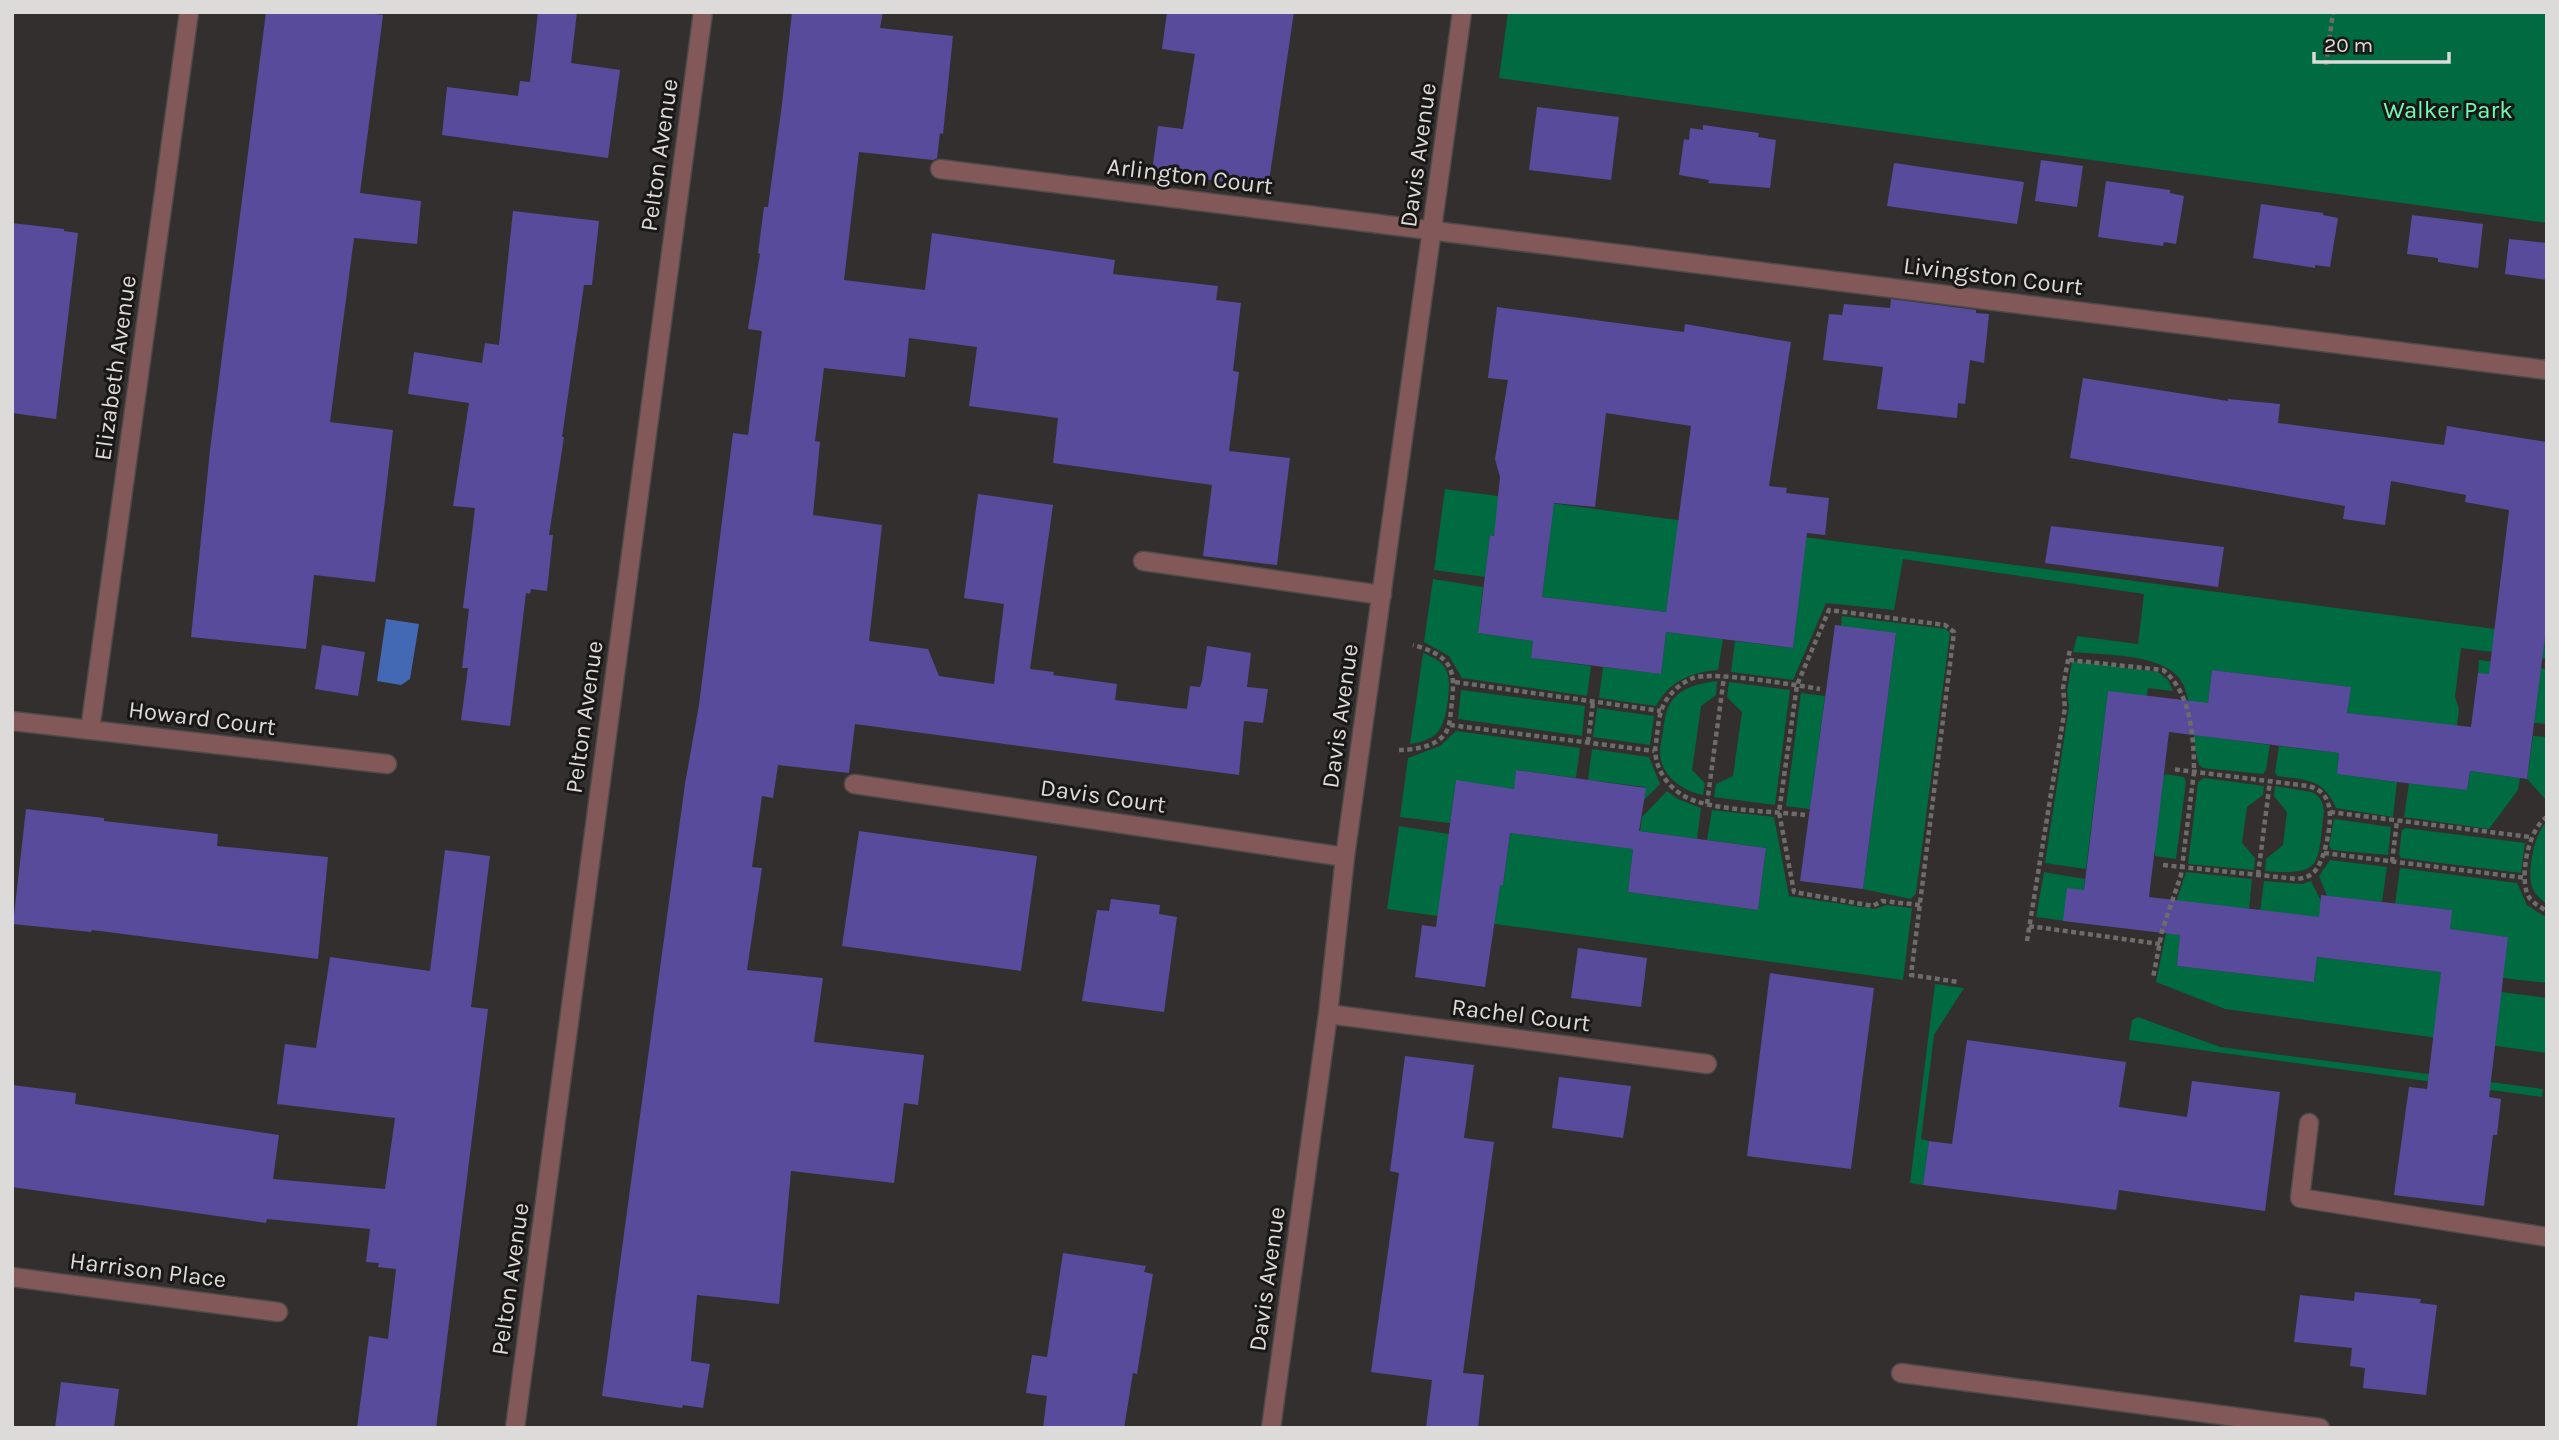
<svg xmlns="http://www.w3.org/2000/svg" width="2559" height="1440" font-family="Karla,sans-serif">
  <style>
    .green { fill: #006a41 }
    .water { fill: #4369b5 }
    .building { fill: #594b9c; fill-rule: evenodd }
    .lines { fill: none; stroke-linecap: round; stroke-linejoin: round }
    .lane-casing { stroke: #4d4b49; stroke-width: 21 }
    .street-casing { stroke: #4d4b49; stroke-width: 21 }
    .path { stroke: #6e6c6a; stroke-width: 4.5; stroke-dasharray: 5 3.5; stroke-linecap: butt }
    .lane { stroke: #835859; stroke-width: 18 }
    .street { stroke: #835859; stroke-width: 18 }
    .labels { text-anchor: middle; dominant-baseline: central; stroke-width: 6; stroke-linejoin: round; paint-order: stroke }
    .park-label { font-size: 24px; fill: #70fab3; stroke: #191817 }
    .street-label { font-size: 24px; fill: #dcdbd9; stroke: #191817 }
  </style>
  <rect width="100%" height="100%" fill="#322f2e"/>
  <path class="green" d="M1508 12H2547V223L1499 78Z
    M1445 489 2547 636V659L2461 648 2455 697 2459 709 2457 726 2347 713 2350 687 2212 670 2204 736 2270 745 2266 770 2263 774 2203 768 2199 765 2197 757C2193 735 2192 708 2184 686 2171 653 2104 655 2073 652L2077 636 2138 644 2144 594 1903 559 1894 610 1826 603 1793 680 1731 672 1735 641 1793 648 1800 587 1672 571 1666 612 1542 597 1549 543 1490 535 1485 577 1434 570Z
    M1433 579 1483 587 1478 633 1533 641 1531 658 1591 666 1587 696 1462 678 1449 656 1424 642Z
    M1842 616 1946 629 1950 633 1916 893 1911 899 1863 889 1896 634 1841 626Z
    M1666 632 1723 639 1718 670C1691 672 1670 681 1656 706L1599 698 1603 667 1661 674Z
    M1423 653C1449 663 1451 673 1448 700 1444 727 1440 740 1410 744Z
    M2479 660 2547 669V724L2534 723 2539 680 2478 673Z
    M2072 661 2158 672 2168 680 2173 691 2148 688 2147 696 2108 692 2086 869 2045 863 2069 707 2067 691Z
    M1717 681 1716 695 1701 706 1692 770 1705 783 1703 795C1683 791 1660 776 1660 752 1660 745 1662 738 1663 731 1665 718 1666 705 1676 696 1688 685 1703 683 1717 681Z
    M1729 682 1790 690 1775 805 1714 797 1716 784 1733 776 1742 712 1727 697Z
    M1461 690 1585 706 1582 736 1458 719Z
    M1801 693 1825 696 1810 809 1786 806Z
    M1597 708 1654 716 1650 745 1593 737Z
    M1456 731 1580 748 1576 778 1517 770 1514 789 1456 781 1450 823 1400 817 1408 758 1440 746Z
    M2533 736 2547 737V801L2527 779Z
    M2279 746 2339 753 2337 774 2397 782 2393 817 2336 808C2324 778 2305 780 2277 776L2275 772Z
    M1592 749 1649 757 1660 784 1644 800 1645 787 1588 780Z
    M2470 771 2520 778 2518 790 2489 829 2404 817 2409 783 2467 790Z
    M2165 774 2184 777 2186 782 2176 859 2155 856V852H2152L2161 777H2164Z
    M2204 778 2264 786 2263 795 2247 807 2242 843 2255 858 2254 870 2188 864 2198 782Z
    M2275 786 2311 792C2320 795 2323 802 2324 811 2317 864 2325 876 2265 871L2266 859 2283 845 2287 812 2274 796Z
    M1667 791 1678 799 1701 808 1697 839 1640 831 1642 817Z
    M1712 810 1774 817 1789 896 1875 909 1886 905 1912 908 1903 980 1387 909 1399 826 1449 834 1443 877 1503 885 1510 833 1633 849 1628 892 1758 910 1766 848 1707 840Z
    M2334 819 2391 827 2388 855 2332 850 2329 846Z
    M2547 822V904C2540 899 2535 895 2532 887 2527 872 2534 832 2547 822Z
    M2405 828 2525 843 2521 873 2401 858 2399 854 2402 830Z
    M2330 860 2387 867 2382 902 2327 896 2319 876Z
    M2400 868 2517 883 2527 905 2547 918V983L2503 978 2507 937 2450 929 2451 910 2395 904Z
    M2044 872 2085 879 2080 923 2036 917Z
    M2186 872 2252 879 2249 909 2184 902 2177 966 2314 982 2317 957 2441 972 2501 992 2547 998V1053L2225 1009 2156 982 2166 933Z
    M2264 881 2302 884 2311 881 2321 901 2319 917 2260 911Z
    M1935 984 1964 988 1934 1035 1921 1139 1929 1141 1923 1185 1910 1183Z
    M2138 1017 2220 1047 2543 1089 2542 1097 2129 1040 2132 1020Z"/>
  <path class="water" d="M386 619 419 624 410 679 401 685 377 681Z"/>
  <path class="building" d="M266 12H359L383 15 360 193 421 201 417 244 354 238 330 422 393 430 385 500 375 582 314 575 306 649 191 637 210 450Z
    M538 12H577L571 63 620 70 608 158 442 135 447 87 518 96 520 81 530 82Z
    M792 12H883L880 28 953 36 943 134 940 133 937 158 933 160 859 152 844 280 925 290 932 233 1115 260 1113 274 1218 286 1216 300 1241 303 1233 371 1239 372 1229 451 1290 458 1277 565 1203 556 1212 485 1053 463 1058 418 969 406 977 347 909 338 905 377 824 368 815 441 820 442 813 515 882 525 869 641 928 649 939 676 994 684 1004 604 964 598 978 494 1053 505 1030 669 1054 672 1053 675 1117 684 1115 700 1187 709 1190 686 1200 687 1202 681 1207 646 1251 653 1247 687 1268 689 1263 723 1244 721 1239 775 855 724 849 773 778 765 773 798 762 796 752 867 762 868 747 970 823 978 814 1042 924 1055 918 1105 904 1103 894 1183 791 1171 779 1304 697 1295 691 1361 710 1364 703 1408 683 1405 682 1408 602 1396 685 784 699 705 733 433 748 435 762 331 748 329 760 254 758 253 764 207H768L782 104Z
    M1167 12H1294L1268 188 1152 172 1158 126 1183 129 1195 54 1162 49Z
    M1537 107 1619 117 1611 180 1529 170Z
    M1703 125 1759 133 1758 137 1776 140 1770 188 1708 183 1709 180 1679 175 1684 139 1689 140 1690 128 1703 130Z
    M2041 160 2083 166 2077 207 2035 201Z
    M1894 163 2024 182 2017 224 1887 206Z
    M2106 181 2170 190V193L2184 196 2176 244 2164 242 2163 246 2098 237Z
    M2261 204 2323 213V215L2338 218 2330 267 2315 265V268L2253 258Z
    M513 211 599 221 592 285H584L562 437H564L549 535H553L547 591 531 589 530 594 526 593 510 726 461 720 468 668H462L469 609 463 608 475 508 453 506 469 403 408 394 414 352 482 363 485 343 499 345Z
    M2412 215 2483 224 2478 268 2438 262V258L2407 254Z
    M12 223 64 229V231L78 233 56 419 12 413Z
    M2509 239 2547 243V280L2505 274Z
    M1891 299 1976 310V313L1989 314 1984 363 1970 360 1965 404 1958 403 1957 418 1877 409 1883 367 1823 360 1829 314 1842 315 1844 304 1890 308Z
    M1497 307 1684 332 1685 324 1791 342 1769 486 1787 488 1786 493 1829 498 1825 535 1807 533 1793 648 1666 632 1661 674 1531 658 1533 641 1478 633 1490 535 1494 536 1500 477 1495 459 1508 380 1488 378ZM1606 413 1691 426 1666 612 1542 597 1554 503 1595 507Z
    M2083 378 2228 401V399L2280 404 2278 423 2444 445 2447 426 2547 442V621L2527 779 2470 771 2467 790 2397 782 2337 774 2339 753 2169 732 2149 897 2319 917 2321 895 2452 910 2450 929 2508 937 2489 1097 2501 1099 2497 1135H2493L2484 1206 2394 1195 2409 1087 2427 1089 2441 972 2317 957 2314 982 2177 966 2180 935 2063 921 2067 888 2084 890 2108 691 2208 703 2212 670 2351 687 2347 713 2471 727 2478 673 2489 674 2509 510 2465 502 2466 495 2391 481 2385 525 2343 519 2345 506 2070 458Z
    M2051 526 2224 547 2218 587 2045 563Z
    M1835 625 1896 633 1863 889 1800 881Z
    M322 645 365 652 358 696 315 689Z
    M1516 770 1646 788 1639 831 1766 848 1758 910 1628 892 1633 849 1510 833 1503 885H1500L1485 987 1415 977 1422 925 1436 927 1456 780 1514 789Z
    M26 809 104 818V821L218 834 217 846 328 857 318 959 92 930 91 932 13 924Z
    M859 831 1037 856 1021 971 842 946Z
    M445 850 490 856 471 1007 488 1009 436 1428H357L369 1336 388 1339 396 1269 378 1267 379 1263 366 1262 370 1229 267 1219 266 1223 12 1187V1085L76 1093 75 1104 279 1135 273 1179 385 1189 395 1118 277 1104 285 1044 316 1048 330 957 430 971Z
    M1111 899 1160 905 1159 914 1177 917 1164 1012 1082 1001 1097 910 1109 911Z
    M1578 948 1647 958 1641 1007 1571 998Z
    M1770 973 1874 988 1851 1169 1747 1156Z
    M1967 1040 2126 1062 2119 1107 2187 1117 2192 1081 2280 1092 2265 1211 2119 1190 2116 1210 1923 1185 1929 1141 1952 1144Z
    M1405 1056 1474 1065 1464 1138 1494 1142 1463 1373 1484 1375 1478 1428H1426L1432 1380 1371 1372 1399 1173 1390 1171Z
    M1559 1077 1631 1086 1623 1138 1552 1128Z
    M1063 1253 1146 1266 1144 1272 1153 1274 1137 1374 1133 1373 1124 1428H1043L1047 1396 1026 1393 1032 1355 1047 1357Z
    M2355 1292 2421 1299 2420 1303 2437 1305 2426 1395 2363 1388 2365 1368 2350 1366 2352 1348 2294 1342 2300 1295 2354 1301Z
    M61 1382 119 1389 114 1428H55Z"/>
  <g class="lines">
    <g class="lane-casing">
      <path id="lane" d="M1143 561 1382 595
        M2309 1123 2300 1198 2547 1237
        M1901 1373 2320 1428"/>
    </g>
    <g class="street-casing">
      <path id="street" d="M940 169 2547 370
        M12 721 387 764
        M90 730 189 12
        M854 784 1345 857
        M1328 1014 1707 1064
        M12 1277 278 1312
        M515 1428 703 12
        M1271 1428 1328 1014 1345 857 1462 12"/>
    </g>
    <path class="path" d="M2326 65 2333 12
      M2069 660 2163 670C2191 692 2194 738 2194 772L2181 875 2162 931 2153 978
      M1455 682 1661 711
      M1450 725 1654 751
      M1588 742 1593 702
      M1399 750C1413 750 1434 747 1444 735 1450 728 1450 718 1451 710 1456 671 1454 656 1413 645
      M1707 804 1724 677
      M2330 812 2530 837
      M1805 815C1773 811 1710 811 1684 796 1666 786 1652 764 1656 743 1658 730 1658 714 1665 702 1672 691 1681 683 1693 678 1714 671 1795 685 1820 689
      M2547 817C2529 828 2520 873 2527 893 2530 902 2539 906 2547 911
      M2324 853 2526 878
      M2392 862 2397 821
      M2163 865 2297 879C2303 878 2309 877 2313 873 2325 863 2334 817 2328 803 2325 793 2317 788 2308 786L2172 769
      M2258 875 2270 781
      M1920 905 1882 901 1873 906 1794 892 1779 812 1797 685 1829 610 1945 625 1954 632 1911 975 1958 982
      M2029 926 2160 944
      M2027 941 2065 708 2063 688 2070 649"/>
    <use href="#lane" class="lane"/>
    <use href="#street" class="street"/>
  </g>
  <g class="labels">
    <g class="park-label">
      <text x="2448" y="110">Walker Park</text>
    </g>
    <g class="street-label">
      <text transform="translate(659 155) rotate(-82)">Pelton Avenue</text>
      <text transform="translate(1418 155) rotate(-82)">Davis Avenue</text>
      <text transform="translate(1190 176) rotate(7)">Arlington Court</text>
      <text transform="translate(1993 276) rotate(7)">Livingston Court</text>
      <text transform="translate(115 368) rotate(-82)">Elizabeth Avenue</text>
      <text transform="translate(1340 716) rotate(-82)">Davis Avenue</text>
      <text transform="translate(584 717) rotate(-82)">Pelton Avenue</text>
      <text transform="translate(202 718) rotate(7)">Howard Court</text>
      <text transform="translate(1103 796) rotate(8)">Davis Court</text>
      <text transform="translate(1521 1015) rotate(7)">Rachel Court</text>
      <text transform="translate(148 1270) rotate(7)">Harrison Place</text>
      <text transform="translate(510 1279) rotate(-82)">Pelton Avenue</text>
      <text transform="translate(1267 1279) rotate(-82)">Davis Avenue</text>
    </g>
  </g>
  <rect width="2559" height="1440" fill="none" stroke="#dcdbd9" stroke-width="28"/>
  <path d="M2314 52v10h135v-10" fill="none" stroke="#dcdbd9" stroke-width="3.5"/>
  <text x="2324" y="52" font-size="21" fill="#dcdbd9" stroke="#191817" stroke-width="5" paint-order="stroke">20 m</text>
</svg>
